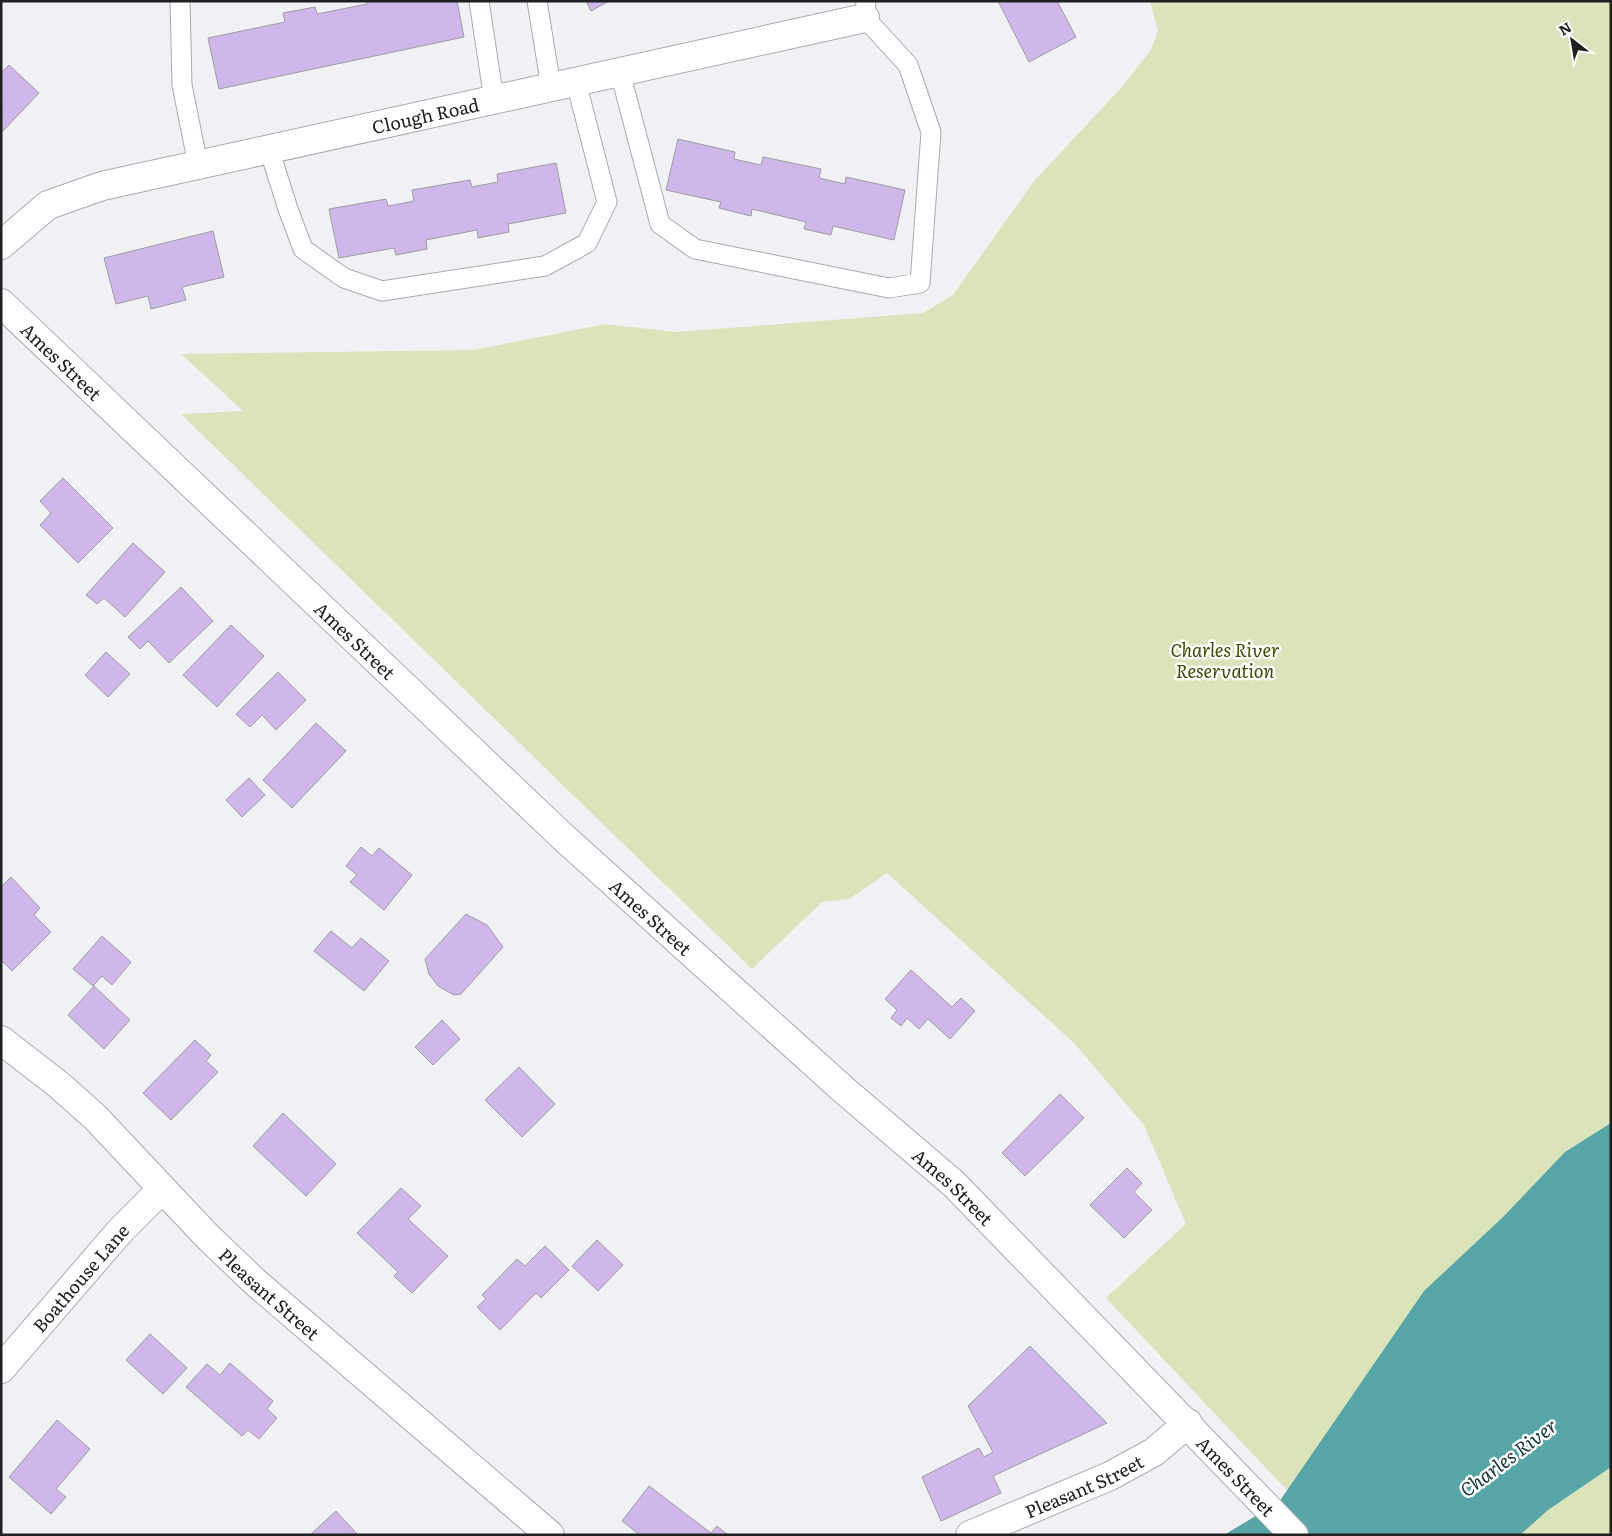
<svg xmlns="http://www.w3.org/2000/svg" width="1612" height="1536" font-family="Literata,serif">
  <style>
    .green { fill: #dbe3ba }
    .water { fill: #58a5a7 }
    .building { fill: #cfb7eb; stroke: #9d9c9f }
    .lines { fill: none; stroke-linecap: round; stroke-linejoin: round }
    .lane-casing { stroke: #aaaaae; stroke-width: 21 }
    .street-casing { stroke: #aaaaae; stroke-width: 30 }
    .secondary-casing { stroke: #aaaaae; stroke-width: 30 }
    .lane { stroke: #fff; stroke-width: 19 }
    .street { stroke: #fff; stroke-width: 28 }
    .secondary { stroke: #fff; stroke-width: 28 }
    .labels { text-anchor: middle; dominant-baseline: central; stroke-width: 5; stroke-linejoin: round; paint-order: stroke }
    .street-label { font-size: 18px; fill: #202021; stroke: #fff }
    .park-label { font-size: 18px; font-style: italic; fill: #404803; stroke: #fff }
    .water-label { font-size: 19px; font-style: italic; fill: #113738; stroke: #fff }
  </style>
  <rect width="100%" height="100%" fill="#f1f1f5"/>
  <path class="green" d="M1150 1H1611V1311L1329 1535 1106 1298 1186 1224 1144 1125 1074 1043 887 873 849 899 822 902 752 969 181 414 243 411 181 354 474 350 605 324 676 332 923 313 953 295 1035 180 1121 88 1151 50 1158 31Z
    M1611 1442V1535H1477Z"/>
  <path class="water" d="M1611 1123V1467L1548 1510 1520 1535H1224L1279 1502 1424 1291 1503 1217 1565 1152Z"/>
  <path class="building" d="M366 1H457L464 37 219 89 208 38 285 22 283 13 315 7 317 14 367 4Z
    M586 1H609L591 11Z
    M998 1H1057L1076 37 1029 62Z
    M9 65 39 93 2 132 1 73Z
    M678 139 735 152 734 159 761 165 763 157 821 169 819 178 845 184 846 177 905 190 894 240 833 226 831 235 804 229 806 222 752 209 751 216 719 208 721 202 666 190Z
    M556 163 566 213 508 224 509 232 478 238 477 230 426 240 427 249 396 255 394 248 339 258 329 209 386 199 388 206 414 201 412 190 470 180 472 187 498 182 497 174Z
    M213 231 224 277 182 287 186 300 151 309 148 296 116 304 104 258Z
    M63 478 113 528 78 563 40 525 51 513 40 501Z
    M133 543 165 572 125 617 104 598 97 604 86 595Z
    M181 587 213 621 169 663 148 641 140 649 128 637Z
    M231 625 264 656 217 707 183 675Z
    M106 652 130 674 108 697 85 675Z
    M278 672 306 700 276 730 262 715 250 727 236 714Z
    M316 723 346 751 292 808 263 780Z
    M249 778 265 795 242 817 226 800Z
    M361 847 372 856 379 848 412 875 384 910 350 882 357 875 346 866Z
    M11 877 40 908 34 915 51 932 12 971 1 960V887Z
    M466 914 487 925 503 947 461 994 454 995 438 986 429 974 425 959Z
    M331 931 352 948 361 938 389 961 364 991 314 951Z
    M102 936 131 962 112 985 102 976 93 986 73 969Z
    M911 970 952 1007 961 998 975 1011 950 1039 928 1019 919 1029 907 1018 901 1026 891 1018 897 1010 885 999Z
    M94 986 130 1020 104 1049 68 1015Z
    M442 1020 460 1039 433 1065 415 1047Z
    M195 1040 211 1055 206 1061 218 1072 171 1120 143 1093Z
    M519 1067 555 1104 522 1137 485 1100Z
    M1060 1094 1084 1118 1025 1176 1002 1153Z
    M283 1113 336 1164 306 1196 253 1146Z
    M1127 1168 1142 1183 1134 1192 1152 1210 1124 1238 1090 1205Z
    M401 1188 421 1206 408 1219 448 1256 412 1293 394 1276 398 1272 357 1233Z
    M597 1240 623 1265 598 1291 572 1266Z
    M545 1246 569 1270 541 1298 536 1293 500 1330 477 1307 486 1299 482 1295 517 1259 525 1266Z
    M150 1334 187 1368 163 1394 126 1360Z
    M1030 1346 1107 1423 993 1476 1001 1493 941 1521 922 1477 979 1448 984 1457 993 1452 968 1406Z
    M230 1363 273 1401 267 1409 277 1418 259 1439 248 1430 242 1436 186 1387 207 1364 220 1375Z
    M57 1420 90 1449 56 1489 66 1497 51 1514 9 1477Z
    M649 1486 711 1533 717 1526 728 1535H640L622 1521Z
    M336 1511 358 1535H310Z"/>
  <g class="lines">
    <g class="lane-casing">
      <path id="lane" d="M180 1 182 85 198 165
        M479 1 494 100
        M537 1 551 87
        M620 72 660 224 695 249 889 288 920 283 931 132 908 65 865 18 866 1
        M269 149 288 209 303 249 344 278 382 291 545 266 587 243 607 202 576 82"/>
    </g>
    <g class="street-casing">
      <g id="street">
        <path id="s1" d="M1 245 48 205 102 186 865 18"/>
        <path id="s2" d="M1 1040 59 1085 95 1117 206 1235 254 1281 550 1535"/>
        <path id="s3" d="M1 1369 121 1230 162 1189"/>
        <path id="s4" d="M970 1535 1110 1476 1154 1452 1188 1423"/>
      </g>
    </g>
    <g class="secondary-casing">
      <g id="secondary">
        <path id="s5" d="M1 303 563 837 845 1091 954 1184 1294 1535"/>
      </g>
    </g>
    <use href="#lane" class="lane"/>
    <use href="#street" class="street"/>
    <use href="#secondary" class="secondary"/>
  </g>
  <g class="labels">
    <g class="street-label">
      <text stroke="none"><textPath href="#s1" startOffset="450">Clough Road</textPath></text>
      <text stroke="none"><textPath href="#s5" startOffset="84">Ames Street</textPath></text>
      <text stroke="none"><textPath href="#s5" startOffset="489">Ames Street</textPath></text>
      <text stroke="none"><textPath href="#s5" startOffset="894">Ames Street</textPath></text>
      <text stroke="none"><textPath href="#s5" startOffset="1299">Ames Street</textPath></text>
      <text stroke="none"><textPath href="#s3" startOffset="121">Boathouse Lane</textPath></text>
      <text stroke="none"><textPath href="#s2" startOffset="370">Pleasant Street</textPath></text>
      <text stroke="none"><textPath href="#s5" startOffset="1704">Ames Street</textPath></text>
      <text stroke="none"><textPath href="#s4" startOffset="124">Pleasant Street</textPath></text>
    </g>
    <g class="park-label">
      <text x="1225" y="649">Charles River<tspan x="1225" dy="21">Reservation</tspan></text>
    </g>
    <g class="water-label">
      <text transform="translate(1508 1457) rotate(-37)">Charles River</text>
    </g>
  </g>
  <rect width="1612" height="1536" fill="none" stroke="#202021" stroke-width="5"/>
  <g transform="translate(1572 40) rotate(329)" stroke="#ffffff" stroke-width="4" paint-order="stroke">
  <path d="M0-4L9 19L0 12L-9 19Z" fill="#202021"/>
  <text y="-8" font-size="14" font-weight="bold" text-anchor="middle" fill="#202021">N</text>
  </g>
</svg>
